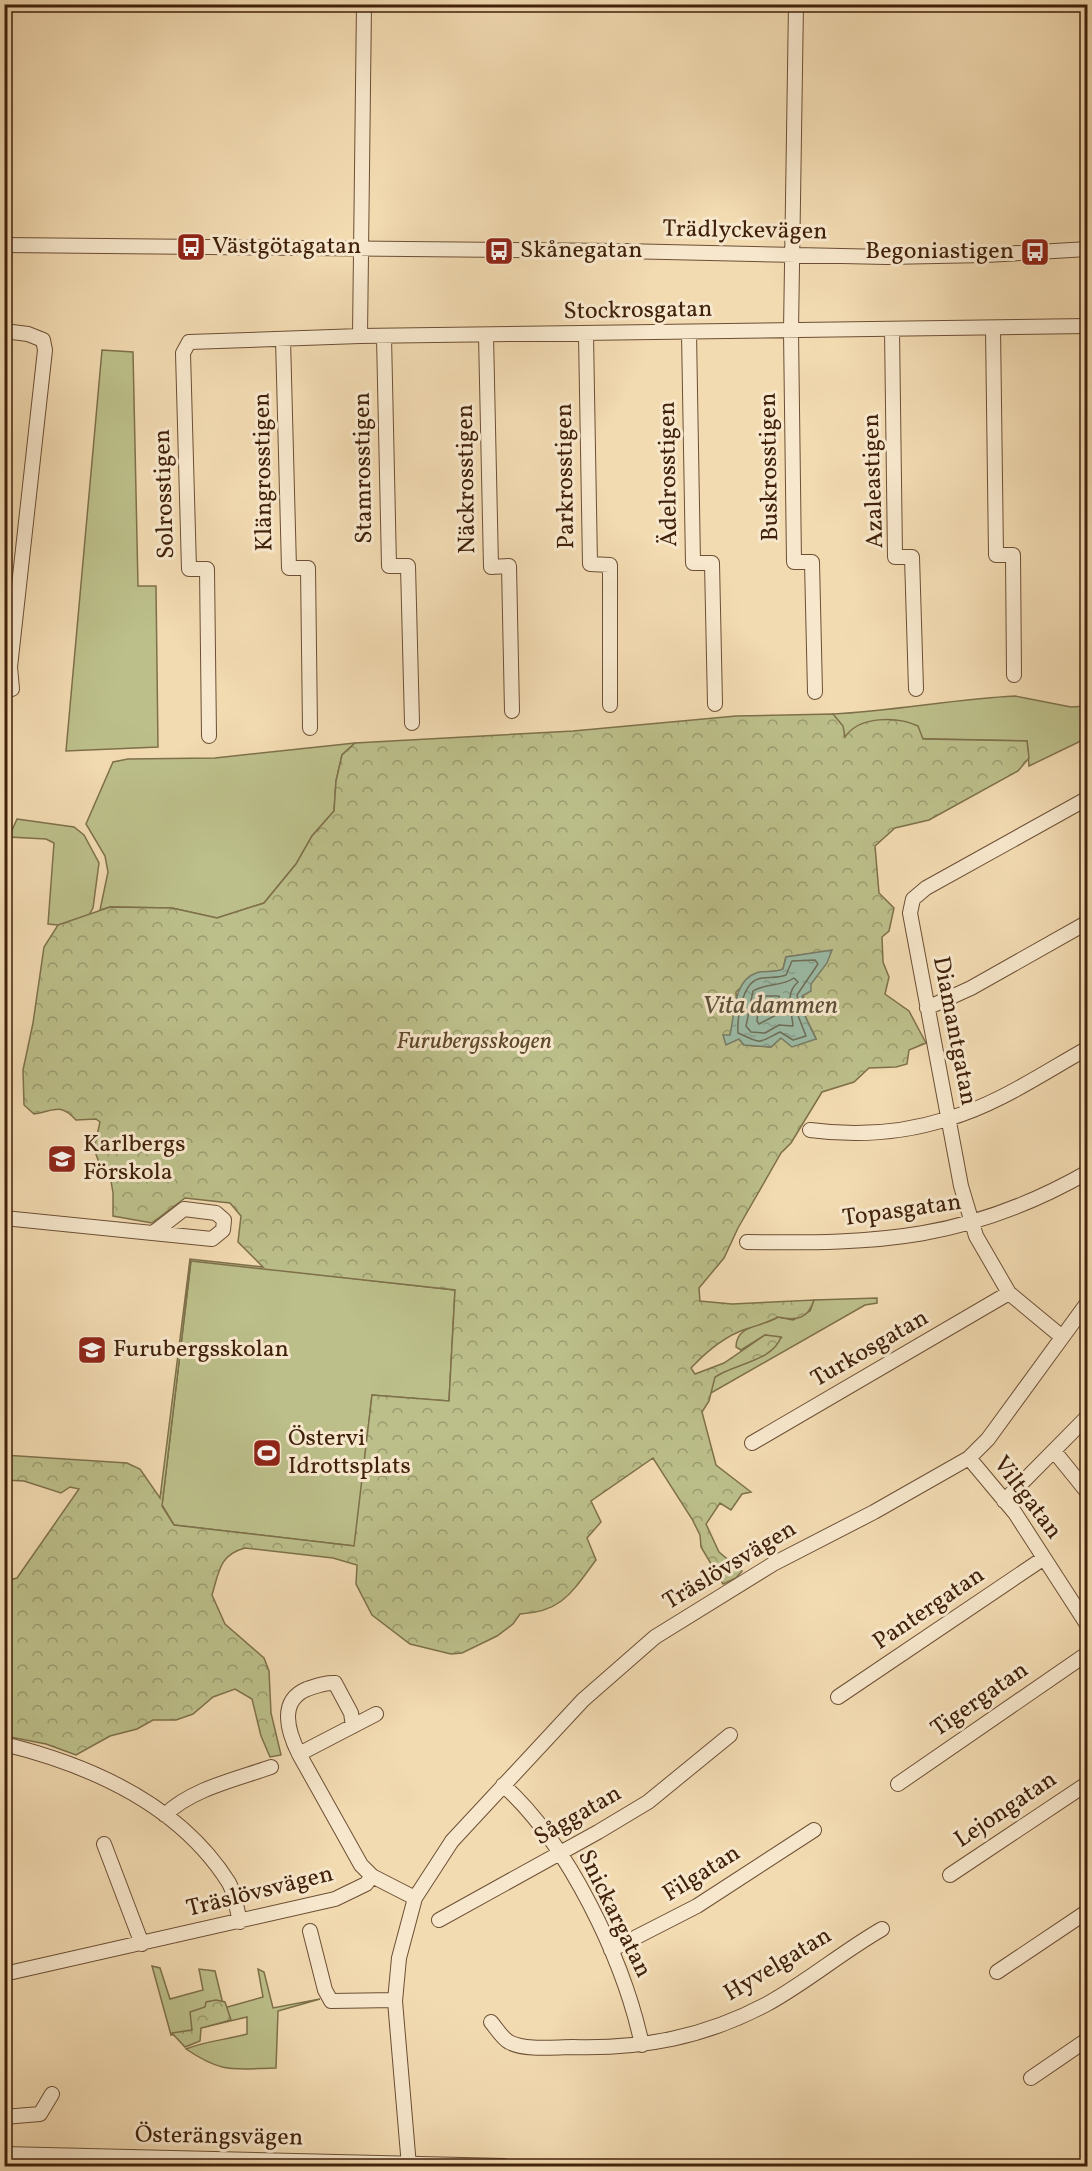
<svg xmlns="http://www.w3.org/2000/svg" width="1092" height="2171" font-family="Vollkorn,serif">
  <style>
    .grass { fill: #bcbf8a; stroke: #7e704a; stroke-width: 1.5 }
    .forest { fill: url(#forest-crowns); stroke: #7e704a; stroke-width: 1.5; fill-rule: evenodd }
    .water { fill: url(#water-ripples); stroke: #777d68; stroke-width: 1.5 }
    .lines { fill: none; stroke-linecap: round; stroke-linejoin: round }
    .shore { stroke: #6e6e58; stroke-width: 1.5 }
    .minor-casing { stroke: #6c4f34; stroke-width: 16 }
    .minor { stroke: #f7e7cc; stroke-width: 14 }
    .labels { text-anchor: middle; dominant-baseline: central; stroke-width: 6; stroke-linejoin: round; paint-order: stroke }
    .street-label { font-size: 24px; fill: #40210a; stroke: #f7e7cc }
    .poi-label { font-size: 24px; fill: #40210a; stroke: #f7e7cc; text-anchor: start }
    .park-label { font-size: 24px; font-style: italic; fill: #5f482a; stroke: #f7e7cc }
    .water-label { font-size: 26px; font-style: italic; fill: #5c4f39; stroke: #f7e7cc }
  </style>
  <defs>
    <pattern id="forest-crowns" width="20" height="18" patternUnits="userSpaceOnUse" patternTransform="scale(1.5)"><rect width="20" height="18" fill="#bcbf8a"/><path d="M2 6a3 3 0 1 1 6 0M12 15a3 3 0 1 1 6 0" fill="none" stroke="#9a9b6f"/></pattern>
    <pattern id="water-ripples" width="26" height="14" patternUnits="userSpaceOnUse" patternTransform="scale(1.5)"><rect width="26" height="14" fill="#9cbba6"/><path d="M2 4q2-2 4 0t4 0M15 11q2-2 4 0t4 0" fill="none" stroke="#87a08e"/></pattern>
  </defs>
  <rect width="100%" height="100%" fill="#f2dab1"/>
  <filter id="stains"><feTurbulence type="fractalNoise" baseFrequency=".00333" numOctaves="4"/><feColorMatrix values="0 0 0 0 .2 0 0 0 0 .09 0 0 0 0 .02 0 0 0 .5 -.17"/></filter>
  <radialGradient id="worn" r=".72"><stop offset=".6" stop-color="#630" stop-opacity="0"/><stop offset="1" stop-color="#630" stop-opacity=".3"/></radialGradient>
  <path class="grass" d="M102 350 133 352 138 586H156L158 747 66 751Z
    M1015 696 1071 707 1087 706V738L1029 766 1027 741 845 737 833 714C894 711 954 699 1015 696Z
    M355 743 342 755 336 781 334 811 312 836 296 864 264 903 217 918 172 908 110 907 100 910 108 872 105 856 86 824 113 762 128 759 215 758Z
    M17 819 74 827 84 835 99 863 93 908 89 915 58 925 48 924 54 843 46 839 9 837Z
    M191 1260 455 1290 449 1401 372 1395 355 1546 174 1525 162 1505Z
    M877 1298V1303L865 1305 711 1393 708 1388 715 1377 781 1338 765 1335 741 1350 736 1347C736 1325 762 1326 778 1317L793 1320 810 1311 814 1300Z
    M152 1966 160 1968 170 1999 203 1990 199 1969 215 1971 224 2008 263 1997 258 1969 264 1972 273 2008 320 1999 278 2011 276 2068C233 2069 223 2074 186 2049 205 2041 226 2040 247 2034V2017L171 2035Z"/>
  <path class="forest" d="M833 714 843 726 845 737C859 716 897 716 918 726L923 739 1027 741 1029 758 1018 771 929 820 895 828 875 846 879 893 894 908 889 931 882 937 883 962 889 977 885 994 909 1011 926 1043 909 1050 907 1064 896 1067 869 1068 854 1082 822 1092 791 1143 781 1153 738 1228 724 1258 699 1288 700 1301 732 1304 814 1300C808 1319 797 1321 778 1317 767 1323 758 1325 746 1329 725 1336 706 1352 691 1368L695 1374 724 1363 765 1335 781 1337C773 1361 734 1364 715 1377L709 1401 702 1412 716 1465 751 1492 742 1494 731 1510 720 1503 706 1524 719 1552 742 1571 736 1578 723 1584 701 1547 700 1535 692 1519 653 1458 591 1501 601 1522 587 1538 596 1560C572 1592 562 1612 520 1614L513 1624 497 1636 462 1653 451 1654 410 1644 372 1615 356 1584 357 1565 333 1558 245 1548C219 1555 219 1572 212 1595L225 1624 264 1658 269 1671 271 1713 281 1755 270 1757 261 1736 252 1699 235 1689 213 1697 193 1714 176 1720H153L137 1729 110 1736 76 1755 46 1744 5 1736V1581L17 1578 79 1489 70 1487 61 1493 24 1481 5 1480 4 1455 127 1463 140 1469 160 1498 190 1259 263 1267 238 1242 241 1216 230 1203 185 1198 152 1223 113 1216V1193L109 1169 101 1168 94 1149 100 1122 96 1119 76 1120C60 1102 54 1111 34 1114L24 1105 23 1070 33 1023 44 947 58 925 110 907 172 908 217 918 264 903 296 864 312 836 334 811 336 781 342 755 355 743 573 731 736 716ZM831 951C824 970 795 991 804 1013 807 1022 813 1030 816 1039L781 1038 771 1047 744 1045 739 1039 730 1035 737 1006 736 992 757 973H772L783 969 786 957ZM191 1261 455 1290 449 1401 372 1395 354 1546 174 1525 162 1506Z
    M216 2000 225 2002 231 2020 201 2028 200 2041 185 2047 172 2033 192 2030 190 2012 205 2007 206 2002Z"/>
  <path class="water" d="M832 950 827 963 811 984V991L802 996 806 1005 803 1012 816 1039 792 1047 781 1038 771 1047 744 1045 739 1039 726 1045 723 1035H730C735 1014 733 981 756 973 764 970 774 973 783 969L786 957Z"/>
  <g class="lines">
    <path class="shore" d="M815 960 818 964 797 995 799 1004 797 1013 806 1036 793 1040 780 1032C756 1044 763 1044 738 1033 737 1019 742 984 758 979 767 976 775 979 786 975L792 961Z
      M794 978 798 982C784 994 792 1011 793 1026L779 1025 765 1033 751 1032 746 1026 753 991C765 983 781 987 794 978Z
      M763 996H779L780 1013 759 1024 757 1021 759 999Z"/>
    <g class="minor-casing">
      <path id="minor" d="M796 4 791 331 794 562H812L815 692
        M4 245 622 251 887 257 986 255 1088 249
        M993 328 996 555H1013L1014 675
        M892 329 895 557H912L916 689
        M4 331 28 334 43 340 45 350 10 667 12 689
        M689 333 693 563H712L715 704
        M486 335 491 567 509 566 512 711
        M586 335 590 564 610 565V705
        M360 336 364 4
        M384 337 389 566H408L412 723
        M283 339 289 568H308L310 728
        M209 736 207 569H189L183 353 189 342 360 336 1088 326
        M927 1008 971 988 1088 922
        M810 1130C855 1136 903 1133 947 1119 997 1105 1043 1073 1088 1048
        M4 1218 212 1239 223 1230 224 1220 216 1213 184 1209 153 1233
        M747 1242C879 1244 969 1240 1088 1172
        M1062 1337 1009 1293 976 1236 961 1186 910 913 913 899 926 888 1088 798
        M752 1443 1009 1293
        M1054 1451 1088 1493
        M969 1458 1015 1513 1088 1626
        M1004 1501 1088 1416
        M838 1697 1044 1558
        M4 1744C90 1765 180 1805 229 1883 235 1894 237 1910 240 1922
        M299 1754C288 1732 278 1701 307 1689 316 1686 325 1682 335 1683L351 1713 353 1726
        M898 1784 1088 1653
        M503 1785C568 1843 624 1960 642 2045
        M165 1815C191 1789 237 1779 271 1767
        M104 1844 142 1944
        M950 1875 1088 1783
        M372 1876 361 1865 299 1754 376 1714
        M439 1920 598 1832 648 1802 730 1735
        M310 1931 325 1990 331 2001 395 2000
        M611 1950 697 1906 814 1830
        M997 1972 1088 1911
        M4 1974 335 1899 366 1884 372 1876 415 1898
        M491 2022C497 2029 502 2038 509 2042 526 2051 555 2047 573 2047 643 2049 705 2037 767 2004 807 1982 842 1952 882 1929
        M1031 2078 1088 2039
        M4 2117 40 2114 52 2094
        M4 2154 504 2166
        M409 2166 395 2001 399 1958 415 1898 452 1841 583 1700 655 1637 773 1564 874 1512 969 1458 988 1439 1088 1302"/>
    </g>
    <use href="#minor" class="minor"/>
  </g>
  <defs>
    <g id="bus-square" transform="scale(1.5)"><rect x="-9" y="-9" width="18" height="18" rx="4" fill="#8f2418" stroke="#f7e7cc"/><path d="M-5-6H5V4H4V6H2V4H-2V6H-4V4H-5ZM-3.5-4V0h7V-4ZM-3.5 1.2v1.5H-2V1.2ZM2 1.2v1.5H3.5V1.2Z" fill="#fff"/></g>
    <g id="school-square" transform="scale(1.5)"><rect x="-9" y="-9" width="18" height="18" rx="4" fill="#8f2418" stroke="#f7e7cc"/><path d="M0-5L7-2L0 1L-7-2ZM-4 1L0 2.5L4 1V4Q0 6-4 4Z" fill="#fff"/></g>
    <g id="stadium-square" transform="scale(1.5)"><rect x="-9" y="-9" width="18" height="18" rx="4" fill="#8f2418" stroke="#f7e7cc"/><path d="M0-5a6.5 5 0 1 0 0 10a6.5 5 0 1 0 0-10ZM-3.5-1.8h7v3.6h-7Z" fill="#fff"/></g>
  </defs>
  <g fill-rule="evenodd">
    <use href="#bus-square" x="191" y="247"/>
    <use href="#bus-square" x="499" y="251"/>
    <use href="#bus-square" x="1035" y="252"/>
    <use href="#school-square" x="62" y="1159"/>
    <use href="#school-square" x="92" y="1350"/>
    <use href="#stadium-square" x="267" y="1453"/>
  </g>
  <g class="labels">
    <g class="street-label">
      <text transform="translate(745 231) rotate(1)">Trädlyckevägen</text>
      <text transform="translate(638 311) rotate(-1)">Stockrosgatan</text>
      <text transform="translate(770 467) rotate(-91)">Buskrosstigen</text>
      <text transform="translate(364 468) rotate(-91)">Stamrosstigen</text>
      <text transform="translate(264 472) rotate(-91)">Klängrosstigen</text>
      <text transform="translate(669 474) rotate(-91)">Ädelrosstigen</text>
      <text transform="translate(566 476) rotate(-91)">Parkrosstigen</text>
      <text transform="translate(467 479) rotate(-91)">Näckrosstigen</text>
      <text transform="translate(874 481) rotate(-92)">Azaleastigen</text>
      <text transform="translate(165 494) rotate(-92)">Solrosstigen</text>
      <text transform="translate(954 1031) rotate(79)">Diamantgatan</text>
      <text transform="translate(902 1211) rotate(-8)">Topasgatan</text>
      <text transform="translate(870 1349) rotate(-30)">Turkosgatan</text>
      <text transform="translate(1027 1498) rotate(53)">Viltgatan</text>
      <text transform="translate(730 1566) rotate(-31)">Träslövsvägen</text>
      <text transform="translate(929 1609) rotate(-34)">Pantergatan</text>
      <text transform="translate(980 1700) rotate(-35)">Tigergatan</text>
      <text transform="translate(1006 1810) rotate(-34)">Lejongatan</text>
      <text transform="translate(578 1816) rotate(-30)">Såggatan</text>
      <text transform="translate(702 1874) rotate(-32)">Filgatan</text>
      <text transform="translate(260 1892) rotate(-14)">Träslövsvägen</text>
      <text transform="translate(614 1914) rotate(64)">Snickargatan</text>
      <text transform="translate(778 1965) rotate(-31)">Hyvelgatan</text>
      <text transform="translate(219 2137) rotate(1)">Österängsvägen</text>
    </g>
    <g class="poi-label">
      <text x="212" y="247">Västgötagatan</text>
      <text x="520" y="251">Skånegatan</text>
      <text x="1014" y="252" text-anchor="end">Begoniastigen</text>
      <text x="83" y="1145">Karlbergs<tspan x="83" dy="28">Förskola</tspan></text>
      <text x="113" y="1350">Furubergsskolan</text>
      <text x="288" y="1439">Östervi<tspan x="288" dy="28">Idrottsplats</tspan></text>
    </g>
    <g class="park-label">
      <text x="474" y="1042">Furubergsskogen</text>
    </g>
    <g class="water-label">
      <text x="770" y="1006">Vita dammen</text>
    </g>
  </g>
  <rect width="1092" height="2171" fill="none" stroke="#f2dab1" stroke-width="24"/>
  <rect x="6" y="6" width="1080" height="2159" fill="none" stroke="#40210a" stroke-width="3"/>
  <rect x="12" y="12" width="1068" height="2147" fill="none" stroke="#40210a" stroke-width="1.5"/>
  <rect width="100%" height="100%" filter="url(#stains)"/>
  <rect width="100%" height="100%" fill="url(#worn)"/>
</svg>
